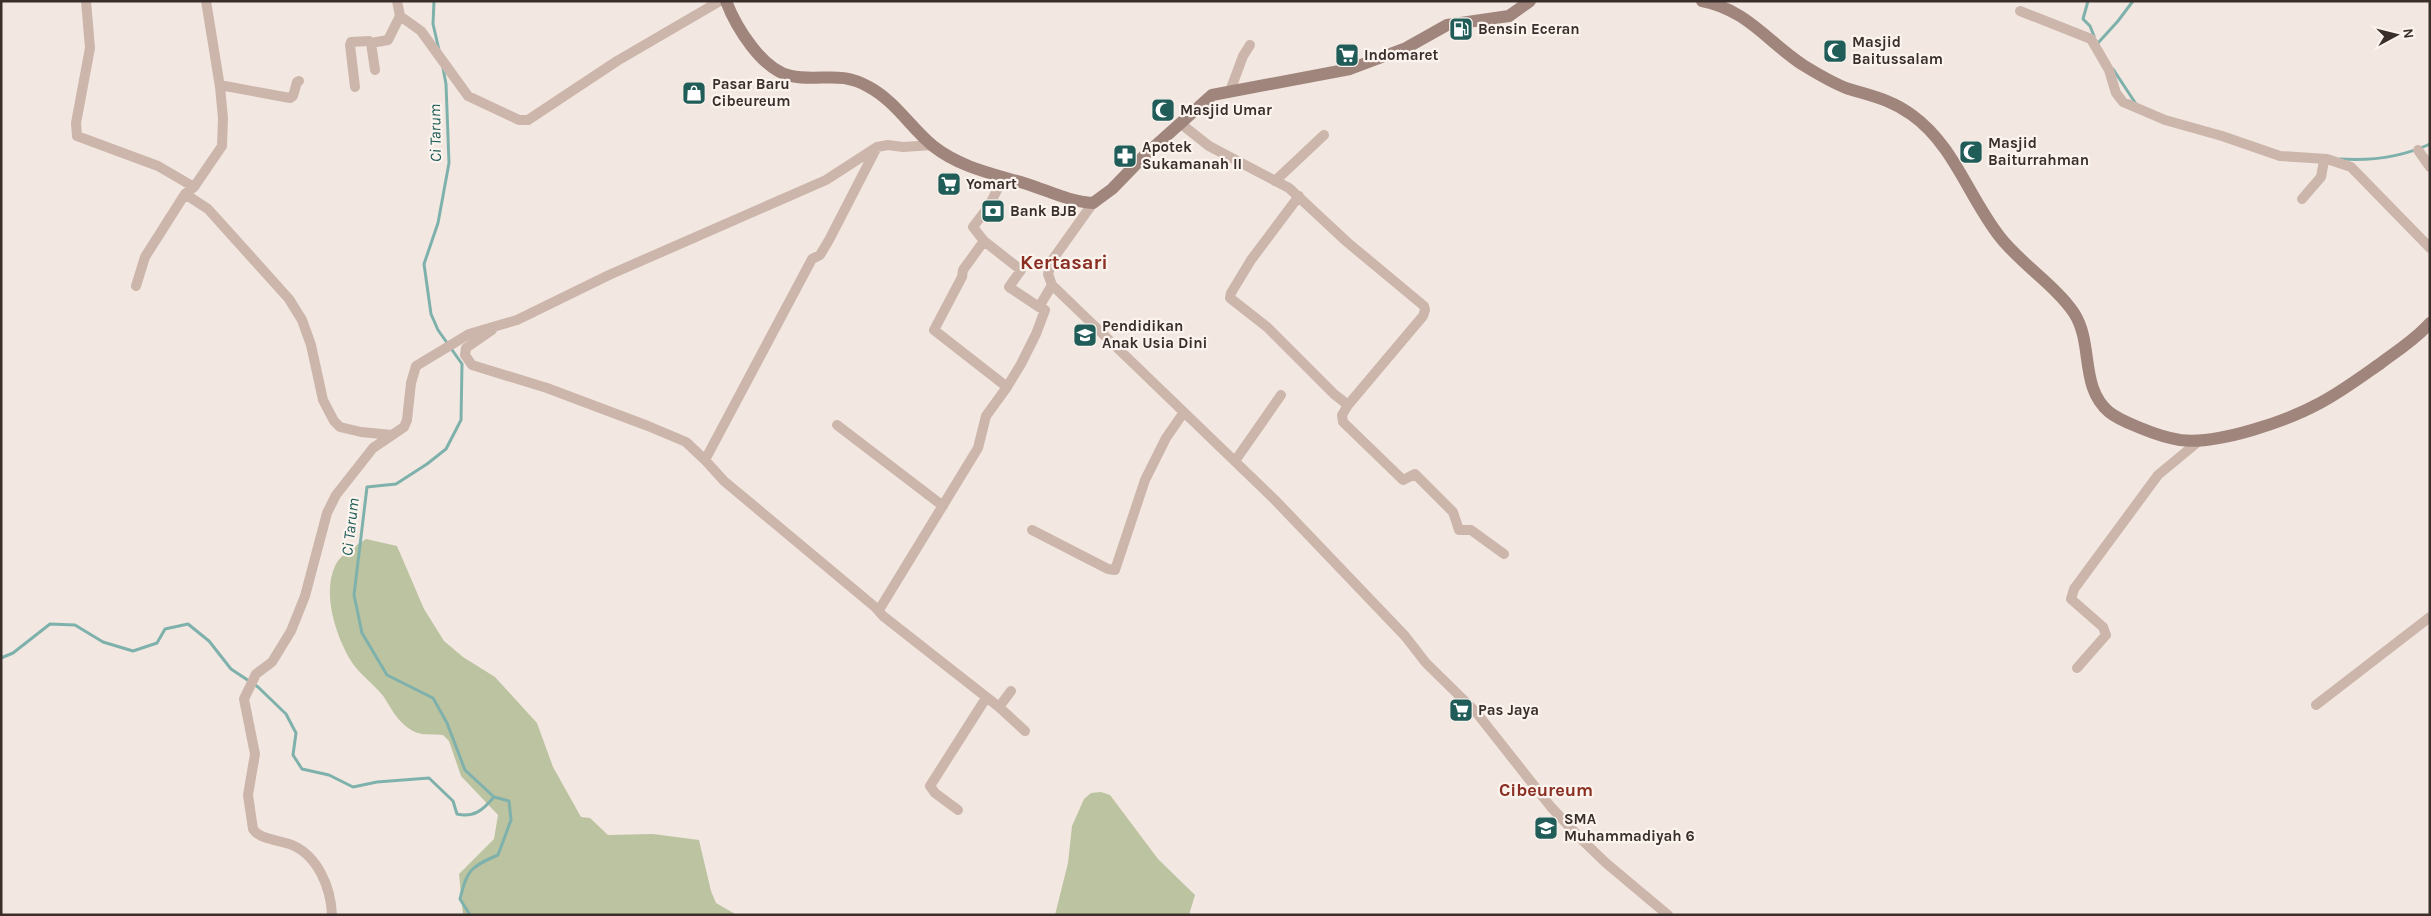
<svg xmlns="http://www.w3.org/2000/svg" width="2431" height="916" font-family="Karla,sans-serif">
  <style>
    .grass { fill: #bcc3a0 }
    .lines { fill: none; stroke-linecap: round; stroke-linejoin: round }
    .stream { stroke: #7fb1ac; stroke-width: 3 }
    .minor { stroke: #ccb6ac; stroke-width: 10 }
    .secondary { stroke: #a0857d; stroke-width: 12 }
    .labels { text-anchor: middle; dominant-baseline: central; stroke-width: 4.5; stroke-linejoin: round; paint-order: stroke }
    .poi-label { font-size: 15px; font-weight: bold; fill: #3a2e2b; stroke: #fbf3ed; text-anchor: start }
    .water-label { font-size: 16px; font-style: italic; fill: #205c58; stroke: #fbf3ed }
    .quarter-label { font-size: 18px; font-weight: bold; fill: #8a2e23; stroke: #fbf3ed }
    .district-label { font-size: 20px; font-weight: bold; fill: #8a2e23; stroke: #fbf3ed }
  </style>
  <rect width="100%" height="100%" fill="#f3e8e1"/>
  <path class="grass" d="M366 539 397 546 424 609 444 641 463 657 495 677 537 723 553 767 581 817 590 818 608 835 653 834 699 840 711 891 716 903 737 915H463L459 874 494 839 498 815 461 776 449 741 443 735C434 734 421 736 413 731 399 724 392 710 384 697 374 684 359 674 351 661 336 636 322 594 335 566 340 554 356 546 366 539Z
    M1101 792 1110 795 1158 859 1195 895 1189 915H1055L1068 863 1072 826 1084 799 1091 793Z"/>
  <g class="lines">
    <path class="stream" d="M434 1 433 24 439 50
      M2088 1 2083 19 2090 26 2094 36
      M2098 43 2118 21 2133 1
      M443 68 446 84 449 163 438 223 424 264 431 314 438 330 462 364 461 420 446 449 427 464 396 484 367 487 354 595 362 633 387 675 433 698 447 723 465 770 494 797 509 801 511 820 498 855C470 867 467 870 460 899L470 915
      M2113 69 2136 104
      M2340 159C2371 161 2402 157 2430 144
      M1 658 13 653 50 624 75 625 103 642 133 651 157 643 165 629 188 624 209 641 231 669 258 687 286 714 296 733 293 755 302 769 329 775 353 787 377 782 429 778 453 801 457 814C474 818 483 810 494 797"/>
    <path class="minor" d="M86 1 90 48 76 123 77 136 158 166 194 187
      M206 1 220 87
      M397 1 400 16 421 31 468 96 519 120H528L617 61 720 1
      M2020 11 2091 39 2109 70 2116 93 2123 102 2165 120 2222 136 2280 156 2327 159
      M375 70 371 43 388 40 400 16
      M299 81 297 82 293 96 290 98 225 86 220 87 223 118 222 146 194 187 185 194 208 209 289 299 302 320 311 345 323 400 334 421 340 427 361 432 392 435
      M355 87 350 45 351 42 369 41 371 43
      M1230 91 1243 56 1250 45
      M1180 123 1209 146 1289 188 1347 242 1424 306 1425 310 1423 316 1348 405 1334 394 1267 327 1230 298 1231 293 1251 260 1299 196
      M2418 150 2430 167
      M1275 181 1324 135
      M2302 199 2321 177 2324 161 2327 159 2351 167 2430 248
      M1093 203 1053 259 1048 274 1052 285 1275 500 1405 636 1426 663 1476 712 1551 807 1581 839 1606 863 1668 915
      M984 241 973 227 989 206 1003 178
      M136 286 145 257 185 194
      M492 330 466 348 465 355 472 365 547 388 648 426 686 442 705 460 812 259 820 255 829 240 877 147
      M1007 387 934 330 962 277 963 270 984 241 1021 270 1009 287 1039 307
      M1348 405 1342 415 1343 422 1403 480 1415 474 1453 512 1459 530H1471L1504 554
      M837 425 943 506
      M705 460 724 481 875 607 883 616 999 707 1025 731
      M1235 461 1281 395
      M1032 530 1108 569 1115 570 1145 480 1166 438 1184 412
      M879 610 978 448 986 416 1007 387 1021 364 1036 334 1045 310 1039 307 1052 285
      M2077 668 2106 635 2103 627 2071 599 2074 589 2158 475 2199 441
      M2316 705 2430 617
      M999 707 1011 691
      M958 810 935 793 930 786 986 698
      M332 915C331 888 318 856 292 845 280 840 260 840 253 829L248 795 255 754 244 699 256 674 272 662 291 631 305 596 327 513 336 495 373 448 404 427 407 420 411 383 416 366 469 334 517 320 609 275 826 180 877 147 888 145 903 147 933 145"/>
    <path class="secondary" d="M726 1C736 27 762 70 791 76 821 82 839 70 869 87 895 101 911 128 933 146 961 168 994 174 1027 184 1049 191 1070 202 1093 203L1112 189 1145 155 1212 95 1350 69 1406 48 1447 25 1509 16 1530 1
      M1702 1C1746 9 1768 42 1803 65 1816 73 1831 82 1846 88 1871 96 1890 99 1912 115 1954 145 1969 198 2000 237 2020 263 2057 287 2074 313 2094 344 2079 386 2109 412 2119 420 2131 424 2143 429 2155 434 2168 438 2180 440 2218 445 2287 421 2320 403 2341 392 2361 377 2381 363 2397 351 2416 339 2430 323"/>
  </g>
  <defs>
    <g id="fuel-square" transform="scale(1.25)"><rect x="-9" y="-9" width="18" height="18" rx="4" fill="#205c58" stroke="#fbf3ed"/><path d="M-5.5-6h7V0h2V4h1.3V-2.5L3-4.5l.8-.8L6-3V5H2.5V1h-1V6h-7ZM-4.2-4.7v3.2H.2V-4.7Z" fill="#fff"/></g>
    <g id="mosque-square" transform="scale(1.25)"><rect x="-9" y="-9" width="18" height="18" rx="4" fill="#205c58" stroke="#fbf3ed"/><path d="M3.5-4.9A6 6 0 1 0 3.5 4.9A5 5 0 1 1 3.5-4.9Z" fill="#fff"/></g>
    <g id="supermarket-square" transform="scale(1.25)"><rect x="-9" y="-9" width="18" height="18" rx="4" fill="#205c58" stroke="#fbf3ed"/><path d="M-6-5.5h2.5l.6 2H6L4.5 2H-2.5L-4.4-4H-6ZM-1.5 3.2a1.3 1.3 0 1 0 .1 0ZM3 3.2a1.3 1.3 0 1 0 .1 0Z" fill="#fff"/></g>
    <g id="shop-square" transform="scale(1.25)"><rect x="-9" y="-9" width="18" height="18" rx="4" fill="#205c58" stroke="#fbf3ed"/><path d="M-5-2.5h2.3a2.7 3.5 0 0 1 5.4 0H5L5.5 6h-11ZM-1.5-2.5h3a1.5 2.3 0 0 0-3 0Z" fill="#fff"/></g>
    <g id="pharmacy-square" transform="scale(1.25)"><rect x="-9" y="-9" width="18" height="18" rx="4" fill="#205c58" stroke="#fbf3ed"/><path d="M-2-6h4v4h4v4h-4v4h-4v-4h-4v-4h4Z" fill="#fff"/></g>
    <g id="bank-square" transform="scale(1.25)"><rect x="-9" y="-9" width="18" height="18" rx="4" fill="#205c58" stroke="#fbf3ed"/><path d="M-6-4H6V4H-6ZM0-2.3a2.3 2.3 0 1 0 0 4.6a2.3 2.3 0 1 0 0-4.6Z" fill="#fff"/></g>
    <g id="school-square" transform="scale(1.25)"><rect x="-9" y="-9" width="18" height="18" rx="4" fill="#205c58" stroke="#fbf3ed"/><path d="M0-5L7-2L0 1L-7-2ZM-4 1L0 2.5L4 1V4Q0 6-4 4Z" fill="#fff"/></g>
  </defs>
  <g fill-rule="evenodd">
    <use href="#fuel-square" x="1461" y="29"/>
    <use href="#mosque-square" x="1835" y="51"/>
    <use href="#supermarket-square" x="1347" y="55"/>
    <use href="#shop-square" x="694" y="93"/>
    <use href="#mosque-square" x="1163" y="110"/>
    <use href="#mosque-square" x="1971" y="152"/>
    <use href="#pharmacy-square" x="1125" y="156"/>
    <use href="#supermarket-square" x="949" y="184"/>
    <use href="#bank-square" x="993" y="211"/>
    <use href="#school-square" x="1085" y="335"/>
    <use href="#supermarket-square" x="1461" y="710"/>
    <use href="#school-square" x="1546" y="828"/>
  </g>
  <g class="labels">
    <g class="poi-label">
      <text x="1478" y="29">Bensin Eceran</text>
      <text x="1852" y="42">Masjid<tspan x="1852" dy="17">Baitussalam</tspan></text>
      <text x="1364" y="55">Indomaret</text>
      <text x="712" y="84">Pasar Baru<tspan x="712" dy="17">Cibeureum</tspan></text>
      <text x="1180" y="110">Masjid Umar</text>
      <text x="1988" y="143">Masjid<tspan x="1988" dy="17">Baiturrahman</tspan></text>
      <text x="1142" y="147">Apotek<tspan x="1142" dy="17">Sukamanah II</tspan></text>
      <text x="966" y="184">Yomart</text>
      <text x="1010" y="211">Bank BJB</text>
      <text x="1102" y="326">Pendidikan<tspan x="1102" dy="17">Anak Usia Dini</tspan></text>
      <text x="1478" y="710">Pas Jaya</text>
      <text x="1564" y="819">SMA<tspan x="1564" dy="17">Muhammadiyah 6</tspan></text>
    </g>
    <g class="water-label">
      <text transform="translate(435 133) rotate(-91)">Ci Tarum</text>
      <text transform="translate(350 527) rotate(-83)">Ci Tarum</text>
    </g>
    <g class="quarter-label">
      <text x="1546" y="790">Cibeureum</text>
    </g>
    <g class="district-label">
      <text x="1064" y="262">Kertasari</text>
    </g>
  </g>
  <rect width="2431" height="916" fill="none" stroke="#3a2e2b" stroke-width="5"/>
  <g transform="translate(2396 35) rotate(83)" stroke="#fbf3ed" stroke-width="4" paint-order="stroke">
  <path d="M0-4L9 19L0 12L-9 19Z" fill="#3a2e2b"/>
  <text y="-8" font-size="14" font-weight="bold" text-anchor="middle" fill="#3a2e2b">N</text>
  </g>
</svg>
